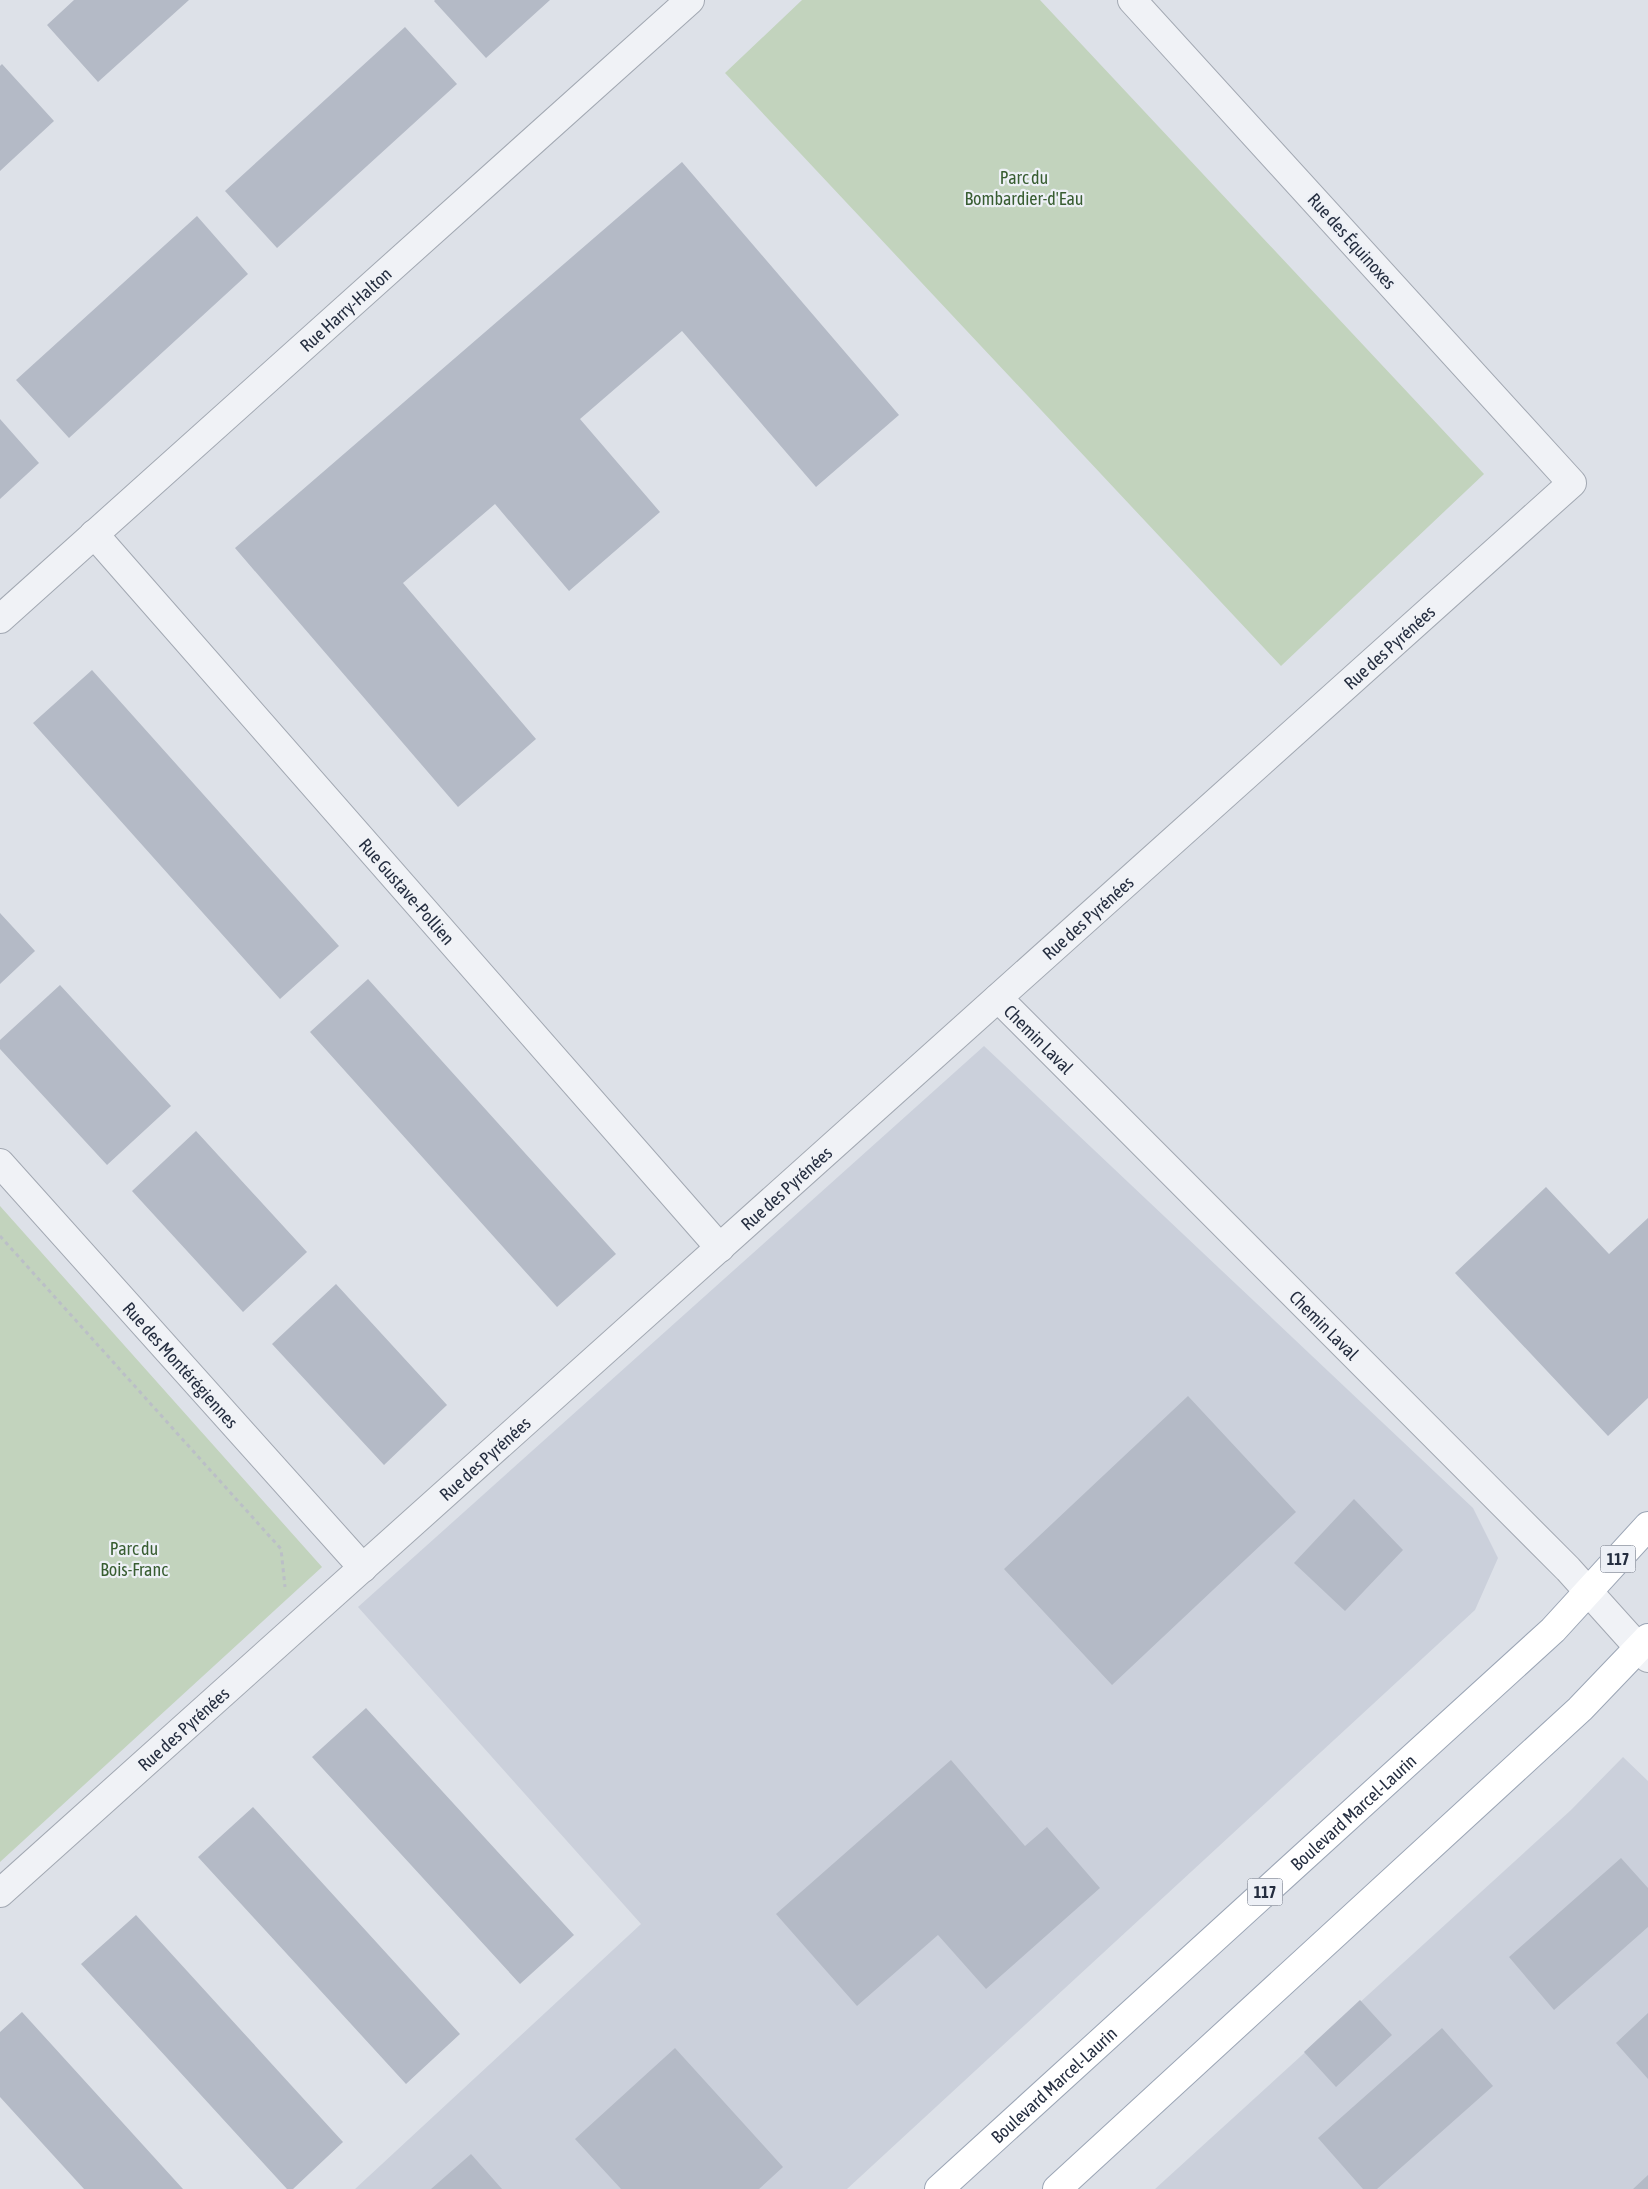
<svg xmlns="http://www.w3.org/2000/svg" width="1648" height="2189" font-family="'Asap Condensed',sans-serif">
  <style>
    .built { fill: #cbd0db }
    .green { fill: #c2d3bd }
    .building { fill: #b4bac6 }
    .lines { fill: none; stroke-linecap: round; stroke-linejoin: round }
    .minor-casing { stroke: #a2a8b2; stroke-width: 30 }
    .primary-casing { stroke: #9ba5b5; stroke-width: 30 }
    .path { stroke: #bbbfc7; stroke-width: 3; stroke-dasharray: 4 4; stroke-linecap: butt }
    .minor { stroke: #f0f2f6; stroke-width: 28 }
    .primary { stroke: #fff; stroke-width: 28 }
    .labels { text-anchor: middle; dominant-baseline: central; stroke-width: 4.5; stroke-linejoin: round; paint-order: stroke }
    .shield { fill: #edf0f6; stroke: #616877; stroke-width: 1 }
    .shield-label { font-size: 16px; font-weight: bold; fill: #252e40 }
    .park-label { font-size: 18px; fill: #385d31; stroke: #edf0f6 }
    .street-label { font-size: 18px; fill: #252e40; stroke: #edf0f6 }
  </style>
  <rect width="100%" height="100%" fill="#dde1e8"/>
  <path class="built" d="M984 1046 1473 1508 1498 1558 1475 1610 847 2189H355L641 1924 358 1607Z
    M1623 1757 1648 1781V2189H1155L1571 1810Z"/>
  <path class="green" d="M802 0H1040L1484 474 1281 666 725 73Z
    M0 1206 322 1567 0 1862Z"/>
  <path class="building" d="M74 0H189L98 82 47 25Z
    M435 0H550L486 58 434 1Z
    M405 27 457 84 277 248 225 191Z
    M2 64 54 121 0 171V66Z
    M682 162 899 415 816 487 682 331 580 419 660 512 569 591 495 504 403 583 536 739 458 807 235 548Z
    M197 216 248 274 69 438 16 380Z
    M0 419 39 463 0 499Z
    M92 670 339 946 280 999 33 723Z
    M0 913 35 951 0 984Z
    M368 979 616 1254 557 1307 310 1032Z
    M60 985 171 1106 107 1165 0 1049V1040Z
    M196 1131 307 1252 243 1312 132 1191Z
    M1546 1187 1609 1254 1648 1218V1398L1608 1436 1455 1273Z
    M336 1284 447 1405 384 1465 272 1344Z
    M1188 1396 1296 1512 1112 1685 1004 1569Z
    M1354 1499 1403 1550 1345 1611 1294 1563Z
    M366 1708 574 1935 520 1984 312 1757Z
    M951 1760 1025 1846 1047 1827 1100 1888 986 1989 938 1935 857 2006 776 1914Z
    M253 1807 460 2034 406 2084 198 1857Z
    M1621 1858 1648 1888V1927L1554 2010 1509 1957Z
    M136 1915 343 2142 293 2189H287L81 1964Z
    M1360 2000 1392 2035 1336 2087 1304 2052Z
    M22 2012 183 2189H84L0 2097V2032Z
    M1648 2013V2079L1616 2043Z
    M1442 2028 1493 2086 1377 2189H1363L1318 2138Z
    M675 2048 783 2167 759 2189H621L575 2139Z
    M471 2154 502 2189H431Z
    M1648 2175V2189H1633Z"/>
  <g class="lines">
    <g class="minor-casing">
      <g id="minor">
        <path id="s1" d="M94 534 720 1248"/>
        <path id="s2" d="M0 619 690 0"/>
        <path id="s3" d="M998 998 1568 1569 1648 1658"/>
        <path id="s4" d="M0 1163 363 1568"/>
        <path id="s5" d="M0 1893 1572 483 1132 0"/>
      </g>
    </g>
    <g class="primary-casing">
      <g id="primary">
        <path id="s6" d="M939 2189 1553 1630 1648 1526"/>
        <path d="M1057 2189 1580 1709 1648 1638"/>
      </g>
    </g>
    <path class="path" d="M0 1236 281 1549 285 1587"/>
    <use href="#minor" class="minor"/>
    <use href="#primary" class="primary"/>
  </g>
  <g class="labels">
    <g class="shield">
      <rect x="1600.5" y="1545.5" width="35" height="27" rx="4"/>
      <rect x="1247.5" y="1878.5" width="35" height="27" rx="4"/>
    </g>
    <g class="shield-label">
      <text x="1618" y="1559">117</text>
      <text x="1265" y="1892">117</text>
    </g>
    <g class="park-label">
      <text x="1024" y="177">Parc du<tspan x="1024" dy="21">Bombardier-d'Eau</tspan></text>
      <text x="134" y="1548">Parc du<tspan x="134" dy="21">Bois-Franc</tspan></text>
    </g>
    <g class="street-label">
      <text transform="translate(1352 241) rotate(48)">Rue des Équinoxes</text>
      <text stroke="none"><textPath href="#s2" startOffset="464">Rue Harry-Halton</textPath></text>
      <text stroke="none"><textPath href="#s5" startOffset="1866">Rue des Pyrénées</textPath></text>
      <text stroke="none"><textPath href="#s1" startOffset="475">Rue Gustave-Pollien</textPath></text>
      <text stroke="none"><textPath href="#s5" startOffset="1461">Rue des Pyrénées</textPath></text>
      <text stroke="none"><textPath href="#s3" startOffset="58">Chemin Laval</textPath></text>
      <text stroke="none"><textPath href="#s5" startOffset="1056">Rue des Pyrénées</textPath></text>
      <text stroke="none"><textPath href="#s3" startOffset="462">Chemin Laval</textPath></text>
      <text stroke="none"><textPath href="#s4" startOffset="271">Rue des Montérégiennes</textPath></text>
      <text stroke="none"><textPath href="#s5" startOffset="651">Rue des Pyrénées</textPath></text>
      <text stroke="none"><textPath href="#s5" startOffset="246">Rue des Pyrénées</textPath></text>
      <text stroke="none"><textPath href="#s6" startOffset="560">Boulevard Marcel-Laurin</textPath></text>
      <text stroke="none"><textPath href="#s6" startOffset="155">Boulevard Marcel-Laurin</textPath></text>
    </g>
  </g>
</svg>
